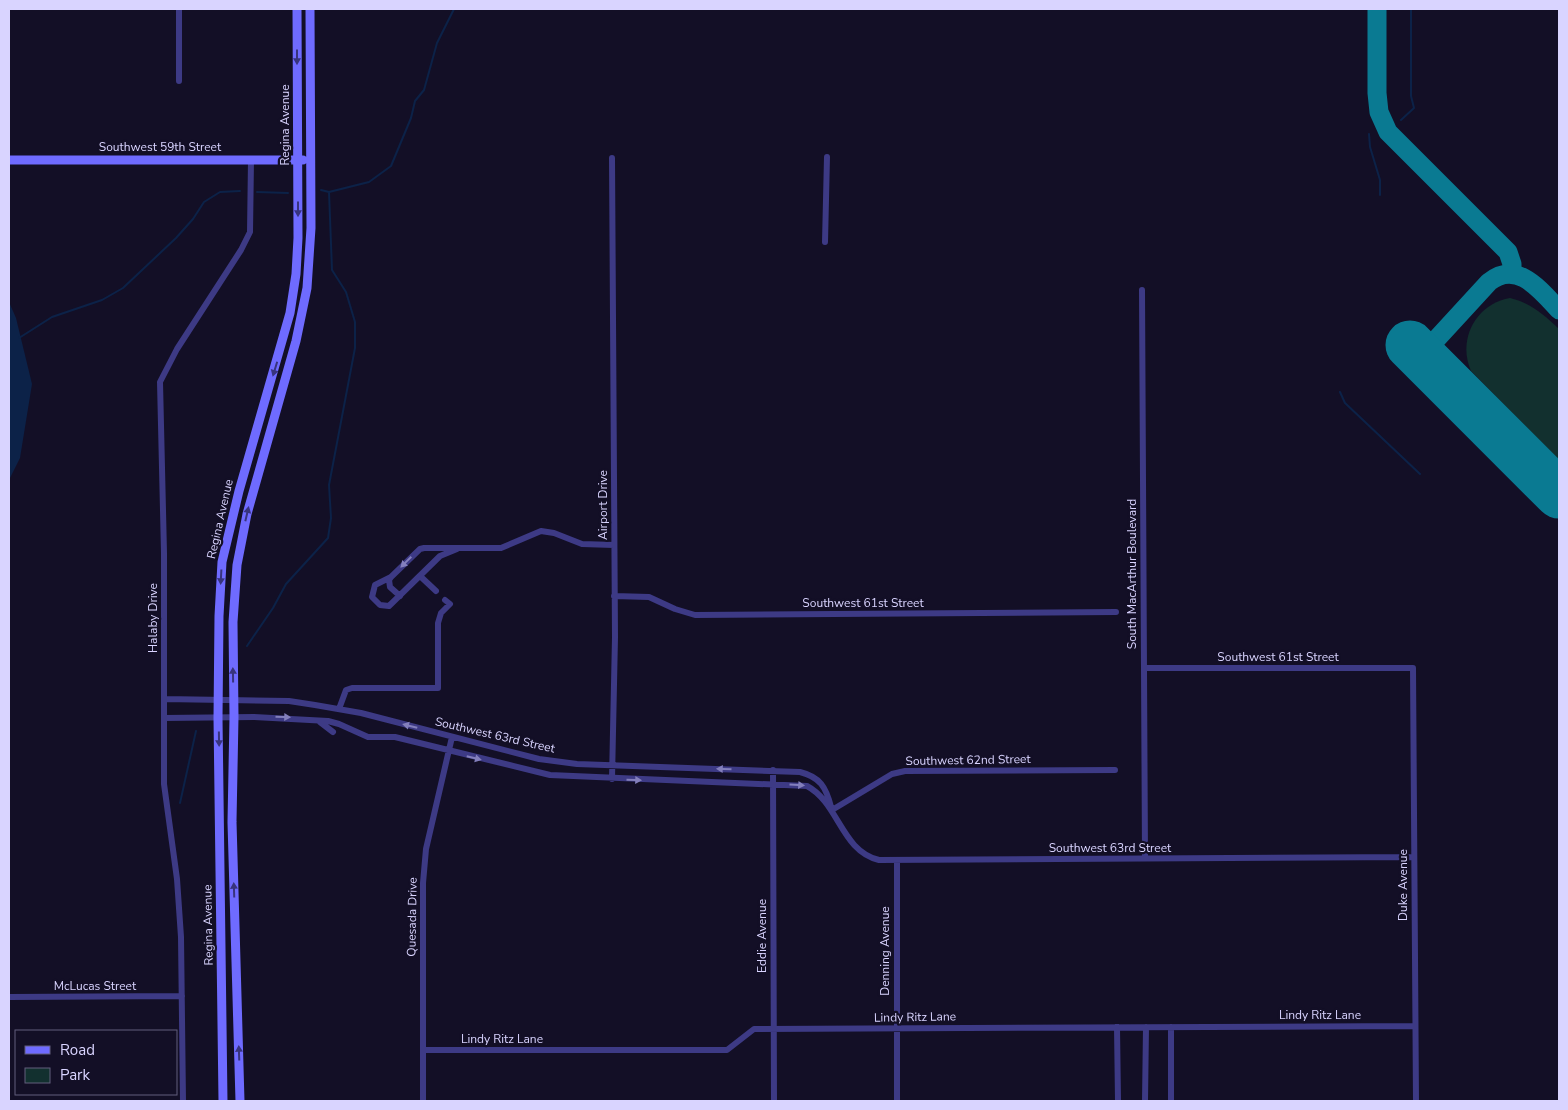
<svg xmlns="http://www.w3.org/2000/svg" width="1568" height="1110" font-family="'Nunito Sans',sans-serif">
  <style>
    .green { fill: #12302f }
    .water { fill: #0c2248 }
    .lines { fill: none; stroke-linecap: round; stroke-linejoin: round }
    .stream { stroke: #0c2248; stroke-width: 2 }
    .taxiway { stroke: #0a7a92; stroke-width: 19 }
    .runway { stroke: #0a7a92; stroke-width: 49 }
    .street { stroke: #3d3a85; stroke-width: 6 }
    .secondary { stroke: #6f6bff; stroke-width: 9 }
    .oneway { fill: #38347d }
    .oneway2 { fill: #837fbc }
    .labels { text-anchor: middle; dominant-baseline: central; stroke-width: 4.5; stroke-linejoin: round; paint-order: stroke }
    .street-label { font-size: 12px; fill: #d9d4ff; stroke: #130f26 }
  </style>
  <rect width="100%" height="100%" fill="#130f26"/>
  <path class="green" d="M1510 298C1531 303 1544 315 1559 329V460L1471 371C1457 339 1476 304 1510 298Z"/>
  <path class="water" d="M9 302 16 318 32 384 20 458 9 480Z"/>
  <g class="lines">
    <path class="stream" d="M1401 120 1414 108 1411 96V9
      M1369 134 1370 147 1380 180V195
      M321 190 329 192
      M257 192 288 193
      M19 338 52 317 102 300 123 288 176 238 193 219 204 202 220 192 240 191
      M1340 392 1345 403 1420 474
      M247 646 273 608 286 584 328 538 331 518 329 485 355 348V322L346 292 332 270 329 192 369 182 391 166 411 118 415 101 424 90 437 43 454 9
      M180 803 196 731"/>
    <path class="taxiway" d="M1377 9V93L1379 112 1388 132 1508 252 1512 264V274
      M1421 356 1489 282C1517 259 1541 291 1559 310"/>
    <path class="runway" d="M1410 345 1559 494"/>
    <path class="street" d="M179 9V81
      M612 158 615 637 612 779
      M825 242 827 157
      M1142 290 1145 858
      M457 549 440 556 389 606 380 605 372 597 375 585 391 577 420 549 424 548H501L541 531 554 533 582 544 614 545
      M420 576 436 591
      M391 577 389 580 390 587 400 596
      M614 596 649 597 675 609 695 615 1116 612
      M1144 668H1413L1416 1101
      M164 699 289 701 315 705 361 713 539 759 577 764 800 772C820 777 826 787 831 807
      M339 709 346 690 352 688H438V623L441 613 450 604 445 600
      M164 718 254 717 328 721 339 724 368 737H395L550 775 807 786C839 803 841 851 879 860L1414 857
      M320 722 333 732
      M773 770 774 1101
      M832 810 892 774 905 771 1115 770
      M897 860V1101
      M9 997 182 996
      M1117 1027 1118 1101
      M423 1050H727L754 1029 1415 1026
      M183 1101 181 937 177 879 164 784V553L160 382 177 349 241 250 250 232 251 160
      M423 1101V883L426 849 452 737
      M1145 1101 1146 1027
      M1171 1101V1027"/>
    <path class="secondary" d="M9 160H303
      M223 1101 218 718 219 616 222 562 239 491 290 313 296 274 298 238 297 9
      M240 1101 232 822 234 717 233 622 237 565 247 514 296 341 307 288 311 228 310 9"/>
  </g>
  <defs><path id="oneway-solid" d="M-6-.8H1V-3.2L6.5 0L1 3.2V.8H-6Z" transform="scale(1.25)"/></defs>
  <g class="oneway">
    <use href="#oneway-solid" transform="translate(297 57) rotate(90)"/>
    <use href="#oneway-solid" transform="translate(298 209) rotate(90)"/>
    <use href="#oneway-solid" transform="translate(275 369) rotate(107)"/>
    <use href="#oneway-solid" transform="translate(247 514) rotate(-77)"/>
    <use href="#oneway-solid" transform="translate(221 577) rotate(93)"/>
    <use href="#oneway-solid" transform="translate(233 675) rotate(-91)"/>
    <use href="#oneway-solid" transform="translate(219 739) rotate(89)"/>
    <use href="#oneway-solid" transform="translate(234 890) rotate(-92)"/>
    <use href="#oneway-solid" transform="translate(239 1053) rotate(-92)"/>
  </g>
  <g class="oneway2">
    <use href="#oneway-solid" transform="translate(406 562) rotate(135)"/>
    <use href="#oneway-solid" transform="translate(283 717) rotate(2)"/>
    <use href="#oneway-solid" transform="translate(410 726) rotate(-166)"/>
    <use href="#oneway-solid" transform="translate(474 758) rotate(14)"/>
    <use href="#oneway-solid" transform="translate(724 769) rotate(-178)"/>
    <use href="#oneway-solid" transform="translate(634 780) rotate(2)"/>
    <use href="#oneway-solid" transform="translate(797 785) rotate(4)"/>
  </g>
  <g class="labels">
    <g class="street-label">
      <text transform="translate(285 125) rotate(-90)">Regina Avenue</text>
      <text x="160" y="147">Southwest 59th Street</text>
      <text transform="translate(603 505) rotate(-90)">Airport Drive</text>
      <text transform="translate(220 519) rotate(-77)">Regina Avenue</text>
      <text transform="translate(1132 574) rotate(-90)">South MacArthur Boulevard</text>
      <text x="863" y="603">Southwest 61st Street</text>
      <text transform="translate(153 618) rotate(-90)">Halaby Drive</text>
      <text x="1278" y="657">Southwest 61st Street</text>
      <text transform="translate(495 735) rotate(13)">Southwest 63rd Street</text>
      <text transform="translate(968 760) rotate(-1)">Southwest 62nd Street</text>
      <text x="1110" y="848">Southwest 63rd Street</text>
      <text transform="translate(1403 885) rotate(-90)">Duke Avenue</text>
      <text transform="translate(412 917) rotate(-89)">Quesada Drive</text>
      <text transform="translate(208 925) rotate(-91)">Regina Avenue</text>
      <text transform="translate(762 936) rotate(-90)">Eddie Avenue</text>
      <text transform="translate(885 951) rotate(-90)">Denning Avenue</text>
      <text x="95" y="986">McLucas Street</text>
      <text x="1320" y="1015">Lindy Ritz Lane</text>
      <text transform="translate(915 1017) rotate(-1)">Lindy Ritz Lane</text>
      <text x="502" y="1039">Lindy Ritz Lane</text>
    </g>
  </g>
  <rect width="1568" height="1110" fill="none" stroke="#d9d4ff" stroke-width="20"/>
  <rect x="15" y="1030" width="162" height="65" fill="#130f26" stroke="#625e7d"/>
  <rect x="25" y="1046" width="25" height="8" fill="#6f6bff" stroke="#625e7d"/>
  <text x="60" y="1055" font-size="15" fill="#d9d4ff">Road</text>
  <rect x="25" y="1068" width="25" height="15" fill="#12302f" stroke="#625e7d"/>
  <text x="60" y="1080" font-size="15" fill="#d9d4ff">Park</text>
</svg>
